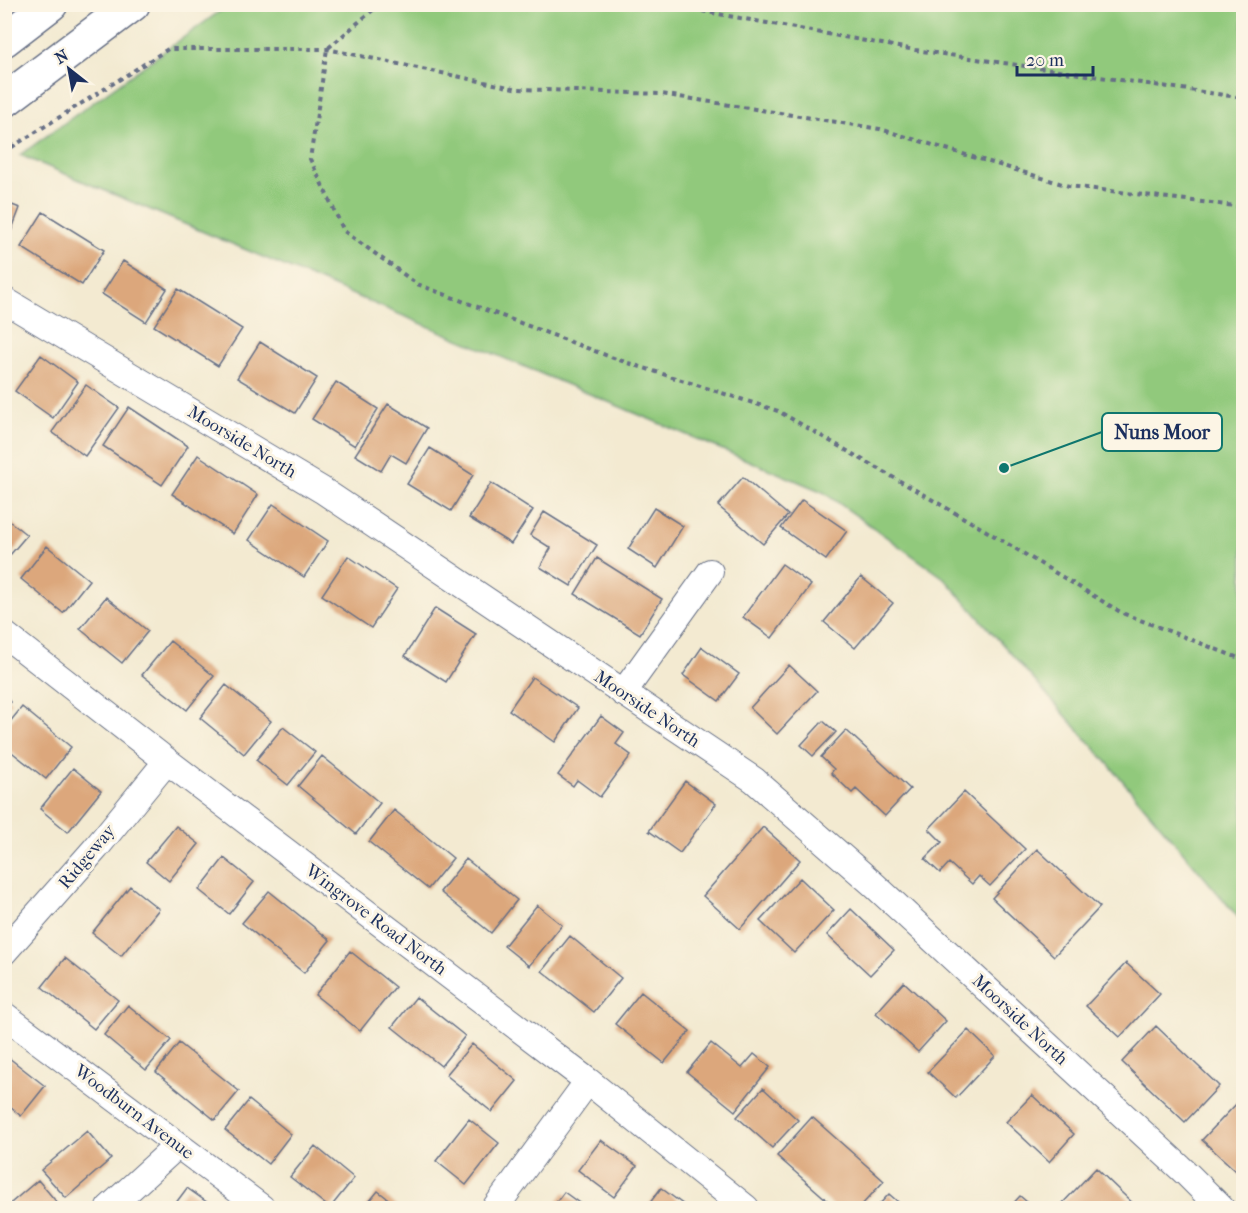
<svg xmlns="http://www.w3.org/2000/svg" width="1248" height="1213" font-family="'IM FELL French Canon',serif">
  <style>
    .green { fill: #91c97c; stroke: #567c6d; stroke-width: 1.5 }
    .building { fill: #dca77b }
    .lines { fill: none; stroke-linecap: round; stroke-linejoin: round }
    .minor-casing { stroke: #677086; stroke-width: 28 }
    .trunk-casing { stroke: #677086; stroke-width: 36 }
    .path { stroke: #677086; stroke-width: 4; stroke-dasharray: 4.5 4.5; stroke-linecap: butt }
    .minor { stroke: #fff; stroke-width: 26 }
    .trunk { stroke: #fff; stroke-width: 33 }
    .labels { text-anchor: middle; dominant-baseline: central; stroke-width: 6; stroke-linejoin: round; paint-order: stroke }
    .street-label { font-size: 18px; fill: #1b2f5e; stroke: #fcf5e5 }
    .leader { fill: none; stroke: #0f766e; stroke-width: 2 }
    .callout-dot { fill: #0f766e; stroke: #fcf5e5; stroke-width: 2 }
    .callout { fill: #fcf5e5; stroke: #0f766e; stroke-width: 2 }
    .callout-label { font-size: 20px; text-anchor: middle; font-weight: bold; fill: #1b2f5e }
  </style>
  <rect width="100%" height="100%" fill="#fcf5e5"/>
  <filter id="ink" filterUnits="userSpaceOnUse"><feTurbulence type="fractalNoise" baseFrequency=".0167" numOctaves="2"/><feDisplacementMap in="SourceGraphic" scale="12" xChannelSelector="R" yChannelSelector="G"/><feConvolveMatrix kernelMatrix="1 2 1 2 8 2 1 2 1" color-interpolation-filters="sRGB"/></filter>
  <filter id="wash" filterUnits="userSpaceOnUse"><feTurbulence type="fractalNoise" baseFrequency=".008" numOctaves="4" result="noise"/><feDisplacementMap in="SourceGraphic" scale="24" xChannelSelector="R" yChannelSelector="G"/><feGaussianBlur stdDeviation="1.35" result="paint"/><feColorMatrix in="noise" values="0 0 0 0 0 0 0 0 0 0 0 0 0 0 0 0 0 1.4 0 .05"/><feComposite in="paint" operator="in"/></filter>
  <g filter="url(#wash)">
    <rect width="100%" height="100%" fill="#f3ead1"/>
    <path class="green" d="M230 4 1243 5V923L1111 767 944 578 823 492 20 155Z"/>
    <g id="blocks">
      <path class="building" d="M4 202 20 208 7 242 4 241Z
        M43 212 104 250 82 285 21 247Z
        M123 261 167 289 146 322 102 294Z
        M178 289 242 329 218 366 154 326Z
        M260 342 317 378 295 413 237 378Z
        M41 355 78 382 53 418 15 391Z
        M336 382 378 409 355 446 312 419Z
        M86 385 119 408 85 456 52 432Z
        M388 404 427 428 406 463 391 454 381 471 355 455Z
        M129 407 188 446 162 485 103 446Z
        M430 448 473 475 451 511 407 484Z
        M198 455 258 495 233 534 172 494Z
        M743 477 788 515 763 544 718 506Z
        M491 483 533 510 511 544 469 518Z
        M802 500 847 531 826 560 781 528Z
        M273 504 328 541 304 577 249 540Z
        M654 508 683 526 657 568 628 549Z
        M544 512 597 545 571 586 540 567 551 548 530 535Z
        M4 517 27 535 4 562Z
        M47 546 89 580 63 613 21 579Z
        M348 556 397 589 371 628 322 595Z
        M597 558 662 599 640 634 575 594Z
        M782 564 811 585 772 638 743 617Z
        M861 577 893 603 855 648 824 622Z
        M106 597 148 631 122 663 80 629Z
        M435 608 476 634 446 682 405 656Z
        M170 641 214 676 187 710 142 675Z
        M702 647 739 674 719 701 683 675Z
        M789 665 817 691 777 734 750 708Z
        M532 677 578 708 555 742 509 710Z
        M226 685 271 721 244 754 200 718Z
        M4 696 11 702 4 709Z
        M22 707 71 747 46 779 4 746V729Z
        M601 716 624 733 616 744 631 755 600 797 577 780 573 786 558 775Z
        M823 721 836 732 813 756 801 745Z
        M283 727 315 752 288 785 256 760Z
        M846 730 910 789 885 816 856 789 852 793 831 773 834 769 821 757Z
        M322 756 380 803 356 834 298 786Z
        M73 768 101 791 68 832 40 809Z
        M685 781 716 804 680 853 649 831Z
        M964 792 1025 849 990 886 979 876 972 884 949 863 940 873 925 859 942 842 929 829Z
        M394 810 453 858 428 889 369 842Z
        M176 826 199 844 169 881 146 862Z
        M763 827 800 860 740 929 703 896Z
        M1037 849 1100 907 1054 956 992 898Z
        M224 858 254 882 229 914 199 890Z
        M466 859 517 900 491 933 440 892Z
        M800 878 834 910 794 953 760 921Z
        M130 886 159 909 121 956 92 933Z
        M269 891 330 940 304 973 242 923Z
        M537 905 562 925 529 966 504 946Z
        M851 909 894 950 870 975 827 935Z
        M570 936 621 978 594 1012 542 971Z
        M350 951 395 987 360 1031 315 995Z
        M65 958 118 1000 94 1029 42 987Z
        M1126 963 1160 994 1120 1037 1086 1006Z
        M904 982 946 1021 918 1052 876 1013Z
        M641 992 690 1031 664 1063 615 1024Z
        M416 997 465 1036 441 1066 392 1027Z
        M128 1005 171 1040 146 1070 104 1035Z
        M1156 1026 1219 1086 1185 1122 1122 1062Z
        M968 1030 995 1056 956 1098 928 1072Z
        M179 1043 239 1091 215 1120 156 1072Z
        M711 1043 742 1068 754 1054 770 1067 735 1111 687 1072Z
        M472 1044 517 1081 492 1112 446 1075Z
        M4 1054 45 1086 21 1116 4 1102Z
        M763 1088 798 1120 772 1148 737 1117Z
        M1032 1095 1074 1134 1049 1162 1006 1122Z
        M249 1100 291 1134 268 1164 225 1130Z
        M1240 1100 1244 1103V1178L1202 1140Z
        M812 1117 884 1181 859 1208H836L777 1156Z
        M469 1119 499 1143 466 1185 436 1161Z
        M87 1131 111 1159 66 1198 41 1170Z
        M601 1140 637 1166 614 1197 578 1170Z
        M315 1146 354 1178 330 1208 290 1177Z
        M1096 1168 1122 1193 1138 1208H1058Z
        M38 1180 60 1206 57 1208H5Z
        M187 1188 215 1208H172Z
        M661 1188 688 1208H646Z
        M378 1191 400 1208H364Z
        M564 1192 586 1208H552Z
        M889 1194 905 1208H876Z
        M1020 1196 1034 1208H1009Z"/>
    </g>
  </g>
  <g filter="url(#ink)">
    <use href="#blocks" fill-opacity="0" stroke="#677086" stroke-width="1.5"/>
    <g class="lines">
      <g class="minor-casing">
        <path id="minor" d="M4 300 322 490 754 780 872 883 1188 1175 1221 1208
          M4 634 167 761 588 1081 746 1208
          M623 693 710 572
          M4 952 96 848 167 761
          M4 1015 262 1208
          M109 1208 178 1145
          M495 1208 588 1081"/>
      </g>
      <g class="trunk-casing">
        <path id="trunk" d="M4 40 51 4
          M4 101 133 4"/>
      </g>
      <path class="path" d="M380 4 327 49 310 159 344 231 417 284 616 359 778 411 983 529 1122 613 1244 660
        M676 4 696 10 915 50 1244 98
        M4 152 168 49H327L518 89 661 94 880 129 1069 186 1244 207"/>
      <use href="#minor" class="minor"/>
      <use href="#trunk" class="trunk"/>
    </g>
  </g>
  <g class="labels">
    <g class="street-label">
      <text transform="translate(242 442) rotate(31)">Moorside North</text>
      <text transform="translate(647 709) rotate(34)">Moorside North</text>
      <text transform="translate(87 857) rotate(-50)">Ridgeway</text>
      <text transform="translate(376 920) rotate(37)">Wingrove Road North</text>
      <text transform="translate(1020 1020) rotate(43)">Moorside North</text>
      <text transform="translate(134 1112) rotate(37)">Woodburn Avenue</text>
    </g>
  </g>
  <path class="leader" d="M1004 468L1102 432"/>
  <circle class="callout-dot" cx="1004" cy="468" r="6"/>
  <rect class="callout" x="1102" y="413" width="120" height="38" rx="6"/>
  <g class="callout-label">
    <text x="1162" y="439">Nuns Moor</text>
  </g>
  <rect width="1248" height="1213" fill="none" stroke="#fcf5e5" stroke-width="24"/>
  <g transform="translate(69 69) rotate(329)" stroke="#fcf5e5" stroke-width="4.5" paint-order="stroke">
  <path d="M0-4.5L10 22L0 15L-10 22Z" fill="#1b2f5e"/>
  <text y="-9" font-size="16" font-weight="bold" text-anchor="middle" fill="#1b2f5e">N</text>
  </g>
  <path d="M1017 66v9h76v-9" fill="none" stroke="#1b2f5e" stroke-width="3"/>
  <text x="1026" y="66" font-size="18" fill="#1b2f5e" stroke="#fcf5e5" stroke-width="4.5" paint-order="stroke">20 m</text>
</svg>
